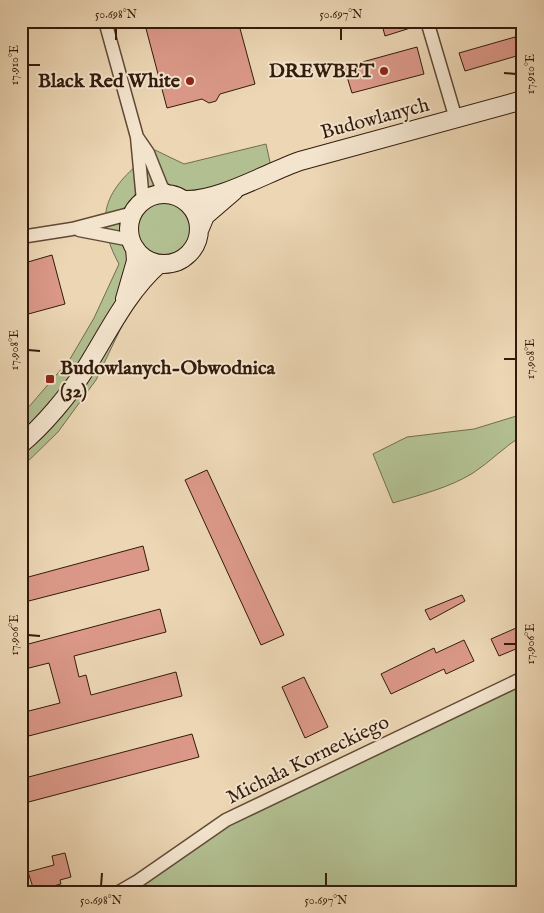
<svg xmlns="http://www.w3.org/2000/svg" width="544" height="913" font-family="'IM FELL English',serif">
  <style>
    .green { fill: #b2bf91; stroke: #726d4e }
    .building { fill: #db9888; stroke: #331b0b }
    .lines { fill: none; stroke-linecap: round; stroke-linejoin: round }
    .minor-casing { stroke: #614a35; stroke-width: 15 }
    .secondary-casing { stroke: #331b0b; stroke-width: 20 }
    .minor { stroke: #f3e4ce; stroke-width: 12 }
    .secondary { stroke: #f3e4ce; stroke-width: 18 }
    .ticks { fill: none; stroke: #331b0b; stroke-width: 2 }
    .poi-dot { fill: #8f2418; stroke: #f3e4ce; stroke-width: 2 }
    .labels { text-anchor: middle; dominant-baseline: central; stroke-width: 4; stroke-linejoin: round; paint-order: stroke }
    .poi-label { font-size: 20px; font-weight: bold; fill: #331b0b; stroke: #f3e4ce; text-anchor: end }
    .street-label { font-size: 20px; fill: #331b0b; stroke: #f3e4ce }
    .neatline { fill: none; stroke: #331b0b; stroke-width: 2 }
    .ticks-label { font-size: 12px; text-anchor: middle; fill: #331b0b }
  </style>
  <rect width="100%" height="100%" fill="#ecd6b4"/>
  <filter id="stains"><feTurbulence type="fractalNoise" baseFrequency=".004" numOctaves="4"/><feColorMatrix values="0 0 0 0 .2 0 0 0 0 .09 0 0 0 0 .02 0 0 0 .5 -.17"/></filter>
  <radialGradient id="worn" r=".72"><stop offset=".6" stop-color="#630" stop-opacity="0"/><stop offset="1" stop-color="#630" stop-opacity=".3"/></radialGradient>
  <path class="green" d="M266 144 272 171 240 186 200 228 198 239 187 256 169 264H159L129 311 96 380 58 432 21 468V416L70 359 94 318 119 264C89 209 112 184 155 150L184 164Z
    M523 414V435C505 446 490 462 473 473 449 488 419 495 393 503L373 454 407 437 474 429Z
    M523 678V892H119L226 820Z"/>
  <path class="building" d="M144 21H238L255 84 220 94 216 101 209 103 202 99 167 108Z
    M381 21H419L420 25 385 36Z
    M515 37 520 55 465 71 459 53Z
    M417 47 424 74 352 93 344 67Z
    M52 255 65 304 21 316V264Z
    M207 470 284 635 261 645 185 480Z
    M143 546 149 570 21 603V579Z
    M462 595 465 601 430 620 425 610Z
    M160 609 166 632 74 656 79 677 86 675 91 695 176 672 182 696 21 738V713L60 703 49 663 21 670V646Z
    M523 625V646L499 656 491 639Z
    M464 640 474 661 446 674 444 669 391 694 381 674 434 648 436 653Z
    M304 677 328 727 305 738 282 687Z
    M192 734 199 757 21 804V779Z
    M65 853 71 877 60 880 61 884 34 891 28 872 54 865 52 856Z"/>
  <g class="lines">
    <g class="minor-casing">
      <path id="minor" d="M105 21 137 137 143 201
        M427 21 456 119
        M137 137 148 153 162 188 171 194
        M79 230 131 240
        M21 237 72 229 133 213
        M119 892 138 881 226 820 523 678"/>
    </g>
    <g class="secondary-casing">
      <path id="secondary" d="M129 229a35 35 0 1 1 70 0a35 35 0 1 1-70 0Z
        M185 200C219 201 266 173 300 161L523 100
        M200 228 205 216 234 191
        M125 299 136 261 135 248
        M21 444C43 426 69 395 84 371 107 335 126 293 159 264"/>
    </g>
    <use href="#minor" class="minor"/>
    <use href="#secondary" class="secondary"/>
  </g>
  <path class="ticks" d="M116 40V28M341 40V28M28 65H40M504 73 516 74M28 350 40 351M504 359H516M28 635 40 636M504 644H516M101 886 102 873M326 886V873"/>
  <g class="poi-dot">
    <circle cx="384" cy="71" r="5"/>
    <circle cx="190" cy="81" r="5"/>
    <rect x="45" y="374" width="10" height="10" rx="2.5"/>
  </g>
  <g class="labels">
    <g class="poi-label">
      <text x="374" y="71">DREWBET</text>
      <text x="180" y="81">Black Red White</text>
      <text x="60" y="368" text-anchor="start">Budowlanych-Obwodnica<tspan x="60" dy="23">(32)</tspan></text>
    </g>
    <g class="street-label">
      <text transform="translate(375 119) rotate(-15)">Budowlanych</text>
      <text transform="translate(308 760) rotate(-26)">Michała Korneckiego</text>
    </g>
  </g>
  <rect width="544" height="913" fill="none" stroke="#ecd6b4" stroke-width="55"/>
  <rect x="28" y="28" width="488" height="858" class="neatline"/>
  <g class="ticks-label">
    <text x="116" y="18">50.698°N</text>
    <text x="341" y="18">50.697°N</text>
    <text transform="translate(14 65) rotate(-90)" y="4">17.910°E</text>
    <text transform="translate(530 74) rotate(-90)" y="4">17.910°E</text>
    <text transform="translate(14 350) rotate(-90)" y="4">17.908°E</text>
    <text transform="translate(530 359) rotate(-90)" y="4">17.908°E</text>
    <text transform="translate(14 635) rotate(-90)" y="4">17.906°E</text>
    <text transform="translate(530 644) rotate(-90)" y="4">17.906°E</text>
    <text x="101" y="904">50.698°N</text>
    <text x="326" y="904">50.697°N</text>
  </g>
  <rect width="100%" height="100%" filter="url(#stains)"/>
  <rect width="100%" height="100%" fill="url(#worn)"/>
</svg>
